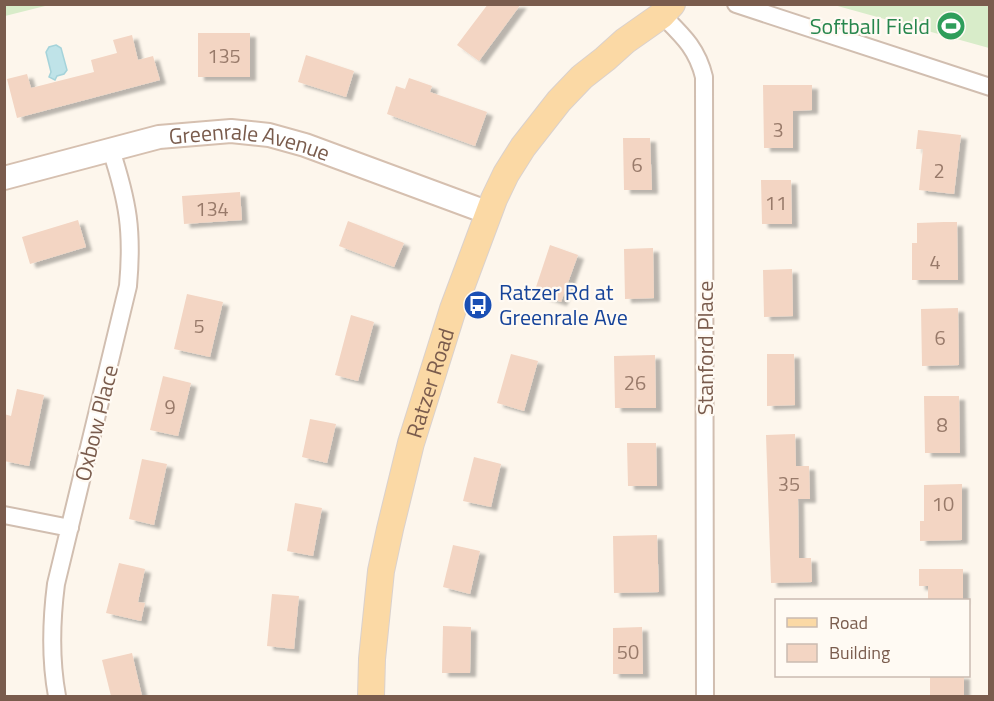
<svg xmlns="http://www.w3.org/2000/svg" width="994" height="701" font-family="'Titillium Web',sans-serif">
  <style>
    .green { fill: #d8ecc9 }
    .water { fill: #bfe3e8; stroke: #a5d3da; stroke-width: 1.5 }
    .building { fill: #f3d5c3; filter: url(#shadow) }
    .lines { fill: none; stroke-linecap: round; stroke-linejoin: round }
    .street-casing { stroke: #d1beb0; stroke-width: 20 }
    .secondary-casing { stroke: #d6c0b0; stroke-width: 26 }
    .primary-casing { stroke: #dad1cd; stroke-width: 28 }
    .street { stroke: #fff; stroke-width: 16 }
    .secondary { stroke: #fff; stroke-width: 22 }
    .primary { stroke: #fbd9a5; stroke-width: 26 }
    .labels { text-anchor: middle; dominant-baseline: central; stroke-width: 4.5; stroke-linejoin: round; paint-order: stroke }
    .number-label { font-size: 20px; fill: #987a6a }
    .leisure-label { font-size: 22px; fill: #27864d; stroke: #fffaf3; text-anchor: end }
    .street-label { font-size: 22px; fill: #7a5c4d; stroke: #fffaf3 }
    .transit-label { font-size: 22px; fill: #164399; stroke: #fffaf3; text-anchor: start }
  </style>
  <defs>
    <filter id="shadow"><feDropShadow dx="6" dy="4" stdDeviation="1.5" flood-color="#0004"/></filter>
  </defs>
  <rect width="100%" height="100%" fill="#fdf6ec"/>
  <path class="green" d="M5 4H49V5L5 16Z
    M834 5H989V48Z"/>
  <path class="water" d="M56 45 61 48 67 70 64 74 57 76 55 80 49 77 51 72 46 52 49 47Z"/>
  <path class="building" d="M488 4H521L479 61 457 45Z
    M198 33H250V77H198Z
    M132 35 138 60 153 56 160 80 17 118 7 79 27 74 31 88 94 72 91 60 117 53 113 40Z
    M306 55 354 71 346 97 298 82Z
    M409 78 432 86 430 92 487 112 475 146 387 114 396 86 405 89Z
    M763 85H812V110L793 111V148H764Z
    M918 130 961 135 954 194 919 190 923 149H916Z
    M623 138H650L652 190H624Z
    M761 180H791L792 224H762Z
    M240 192 242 220 184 224 182 196Z
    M78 220 86 247 30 264 22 237Z
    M348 221 404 243 394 267 339 246Z
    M944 222H957L958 280H912V243H917V223Z
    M550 245 578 255 561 302 534 293Z
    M653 248 654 298 625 299 624 249Z
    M792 269 793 316 764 317 763 270Z
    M187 294 223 302 210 357 174 349Z
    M958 308 959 365 922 366 921 309Z
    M351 315 374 322 358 381 335 375Z
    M511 354 538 361 524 411 497 403Z
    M767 354H794L795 405 767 406Z
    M655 355 656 408H615L614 356Z
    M163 376 191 383 178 436 150 430Z
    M17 389 44 395 29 466 4 461V414L11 416Z
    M924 396H959L960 453H925Z
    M310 419 336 424 327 463 302 457Z
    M795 434 796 466H809L810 499H798L799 558H811L812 582 771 583 766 435Z
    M627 443H656L657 486H628Z
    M474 457 501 464 491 507 463 501Z
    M142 459 167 464 154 525 129 519Z
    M962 484V540L920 541V521H924V485Z
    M295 503 322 508 313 556 287 551Z
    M657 535 659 592 614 593 613 536Z
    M453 545 480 551 470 594 443 587Z
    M119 563 145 569 138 602 145 603 141 621 106 613Z
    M919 569H963V600H928V586H919Z
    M272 594 299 596 294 649 267 646Z
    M443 626 471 627 470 673H442Z
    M642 627 643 674H613V628Z
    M132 653 142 696H111L102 660Z
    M930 675H964V696H930Z"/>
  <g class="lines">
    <g class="street-casing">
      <path id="street" d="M736 4 990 87
        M662 15C682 35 697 48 704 77L705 696
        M4 515 70 528
        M57 696C50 658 51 623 56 584L128 286C133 231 128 202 111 150"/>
    </g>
    <g class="secondary-casing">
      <g id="secondary">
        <path id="s1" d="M4 178 159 137 231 131 269 135 305 145 489 213"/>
      </g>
    </g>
    <g class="primary-casing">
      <g id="primary">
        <path id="s2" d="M371 696 372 659 381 571 390 529 411 443 453 309 494 199 506 174 523 147 559 101 582 77 605 59 625 41 662 15 672 4"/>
      </g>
    </g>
    <use href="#street" class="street"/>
    <use href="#secondary" class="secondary"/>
    <use href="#primary" class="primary"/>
  </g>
  <defs>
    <g id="stadium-disc" transform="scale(1.5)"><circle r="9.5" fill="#2e9e5b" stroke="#fffaf3"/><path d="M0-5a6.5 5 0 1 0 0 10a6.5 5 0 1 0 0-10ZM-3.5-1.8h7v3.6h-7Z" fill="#fff"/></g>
    <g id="bus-disc" transform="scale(1.5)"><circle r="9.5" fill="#1a4fb4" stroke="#fffaf3"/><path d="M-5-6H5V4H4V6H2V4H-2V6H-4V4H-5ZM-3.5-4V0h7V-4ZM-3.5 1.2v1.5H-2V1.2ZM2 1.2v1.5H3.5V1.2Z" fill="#fff"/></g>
  </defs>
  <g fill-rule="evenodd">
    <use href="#stadium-disc" x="951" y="26"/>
    <use href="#bus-disc" x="478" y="305"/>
  </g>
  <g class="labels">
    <g class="number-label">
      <text x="224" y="55">135</text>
      <text x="778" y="129">3</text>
      <text x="637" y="164">6</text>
      <text x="939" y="170">2</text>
      <text x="776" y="202">11</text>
      <text x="212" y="208">134</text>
      <text x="935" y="261">4</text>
      <text x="199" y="325">5</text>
      <text x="940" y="337">6</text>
      <text x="635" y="382">26</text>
      <text x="170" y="406">9</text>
      <text x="942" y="424">8</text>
      <text x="789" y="483">35</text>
      <text x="943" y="503">10</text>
      <text x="628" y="651">50</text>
    </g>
    <g class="leisure-label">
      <text x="930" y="26">Softball Field</text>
    </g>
    <g class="street-label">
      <text stroke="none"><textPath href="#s1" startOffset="252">Greenrale Avenue</textPath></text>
      <text transform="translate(705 348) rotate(-90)">Stanford Place</text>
      <text stroke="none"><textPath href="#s2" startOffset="320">Ratzer Road</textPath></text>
      <text transform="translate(96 423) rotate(-76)">Oxbow Place</text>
    </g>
    <g class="transit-label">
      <text x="499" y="292">Ratzer Rd at<tspan x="499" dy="25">Greenrale Ave</tspan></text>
    </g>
  </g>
  <rect width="994" height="701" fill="none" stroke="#7a5c4d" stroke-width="12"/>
  <rect x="775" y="599" width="195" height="78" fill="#fffaf3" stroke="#cabbb1" stroke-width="1.5"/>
  <rect x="787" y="618" width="30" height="9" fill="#fbd9a5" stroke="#cabbb1" stroke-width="1.5"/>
  <text x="829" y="629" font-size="18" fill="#7a5c4d">Road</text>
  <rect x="787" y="644" width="30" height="18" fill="#f3d5c3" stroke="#cabbb1" stroke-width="1.5"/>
  <text x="829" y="659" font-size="18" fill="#7a5c4d">Building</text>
</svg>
